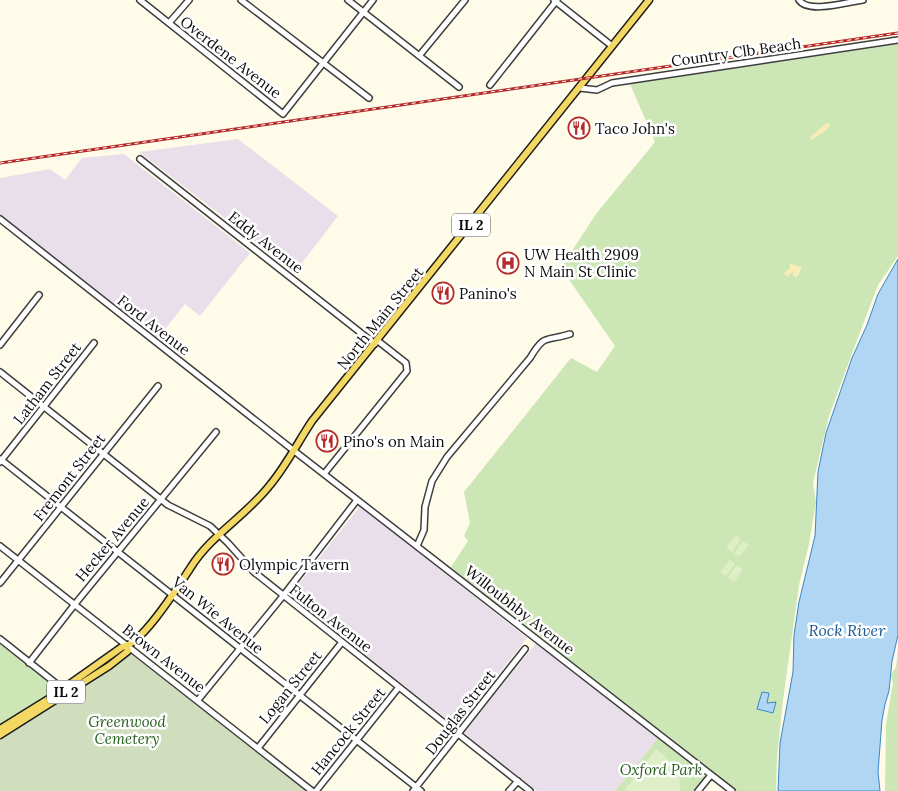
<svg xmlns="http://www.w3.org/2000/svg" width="898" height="791" font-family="Lora,serif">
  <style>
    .industrial { fill: #e9dfea }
    .green { fill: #cce6b5 }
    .sand { fill: #f8edb7 }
    .cemetery { fill: #d1debd }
    .pitch { fill: #deeec6 }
    .water { fill: #b0d6f3; stroke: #3a86c7 }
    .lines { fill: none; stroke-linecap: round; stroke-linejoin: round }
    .minor-casing { stroke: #3e3e3e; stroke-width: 8 }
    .major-casing { stroke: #1c1c1c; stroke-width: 9 }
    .minor { stroke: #fff; stroke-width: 5 }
    .major { stroke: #f3d964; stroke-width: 6 }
    .rail-casing { stroke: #b42b29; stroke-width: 3 }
    .rail { stroke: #fff; stroke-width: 1; stroke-dasharray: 4; stroke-linecap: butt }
    .labels { text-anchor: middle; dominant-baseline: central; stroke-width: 5; stroke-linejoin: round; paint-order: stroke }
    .shield { fill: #fff; stroke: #545454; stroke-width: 1 }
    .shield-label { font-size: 14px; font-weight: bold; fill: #0b0b0b }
    .street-label { font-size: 15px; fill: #0b0b0b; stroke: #fff }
    .poi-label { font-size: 15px; fill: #0b0b0b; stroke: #fff; text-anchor: start }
    .park-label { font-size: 15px; font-style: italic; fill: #285f1f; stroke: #fff }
    .water-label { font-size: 16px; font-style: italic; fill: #1a5996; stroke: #fff }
  </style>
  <rect width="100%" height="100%" fill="#fefbe9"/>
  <path class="industrial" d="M238 139 338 216 295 272 139 152Z
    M124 154 250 253 200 316 185 304 157 339 0 215V178L50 169 65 180 82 158Z
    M360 506 527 638 457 727 290 595Z
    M536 643 658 738 615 791H537L464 733Z"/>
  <path class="green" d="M898 42V256L878 285 857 340 829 416 813 483 816 502 809 544 799 585 783 700 777 758 776 791H735L451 567 468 541 464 536 470 523 464 492 571 358 597 372 615 346 561 268 596 214 655 142 630 84Z
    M0 643 58 690 0 728Z
    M898 649V791H885L886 724 893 683 891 675 896 667Z
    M658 738 706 776 695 791H615Z"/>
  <path class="sand" d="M828 122 830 126 824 132 810 141 811 136Z
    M790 263 802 268 797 277 793 276V271L788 277 785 275 784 273 790 268Z"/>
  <path class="cemetery" d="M131 654 135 657 306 791H0V738Z"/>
  <path class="pitch" d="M736 535 741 539 732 552 726 547Z
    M743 541 749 545 739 557 734 553Z
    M730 560 735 564 726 576 720 572Z
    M737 565 743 569 734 582 728 577Z
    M656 749C670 760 683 772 680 791H626V786L629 785Z"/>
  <path class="water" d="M898 259V635L892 661 889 691 885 704 882 720 878 772 880 791H778L780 743 793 672 794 635 799 602 815 536 818 472 826 433 852 358 867 325 878 294Z
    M762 692 769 693 767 703 776 702 773 713 757 709Z"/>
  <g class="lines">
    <g class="minor-casing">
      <path id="minor" d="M140 0 283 114 373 0
        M241 0 369 98
        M348 0 459 87
        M554 0 612 46
        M799 0C808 14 848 2 863 0
        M169 23 189 0
        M419 56 465 0
        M490 85 557 0
        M580 88 597 90 612 83 898 40
        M140 159 375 344
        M0 219 293 450 732 791
        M0 345 39 295
        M0 372 168 505 210 526 228 543 254 572 530 791
        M0 459 421 791
        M0 462 94 343
        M324 474 407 371 406 363 378 341
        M0 546 312 791
        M417 546 424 530 425 507 432 481 447 457 530 358C545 333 545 342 570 334
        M0 583 158 386
        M0 639 63 689
        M29 663 75 604 216 432
        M198 700 283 596 357 500
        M258 748 342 642
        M316 791 399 687
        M413 791 525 649
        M509 791 518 781
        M698 791 711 775"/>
    </g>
    <g class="major-casing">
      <path id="major" d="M0 729 50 698 122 647C142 645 179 585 191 567 211 535 247 515 270 485 286 466 298 442 312 421L649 0
        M0 735 109 666 128 651 127 646"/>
    </g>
    <use href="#minor" class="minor"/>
    <use href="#major" class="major"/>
    <g class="rail-casing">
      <path id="rail" d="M0 163 898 33"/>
    </g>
    <use href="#rail" class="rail"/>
  </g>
  <defs>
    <g id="restaurant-ring" transform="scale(1.125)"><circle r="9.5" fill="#fff" stroke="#b42b29" stroke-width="1.5"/><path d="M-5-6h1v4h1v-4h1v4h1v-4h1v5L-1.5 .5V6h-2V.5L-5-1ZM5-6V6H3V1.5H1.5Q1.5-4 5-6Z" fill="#b42b29"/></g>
    <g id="hospital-ring" transform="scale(1.125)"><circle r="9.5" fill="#fff" stroke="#b42b29" stroke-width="1.5"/><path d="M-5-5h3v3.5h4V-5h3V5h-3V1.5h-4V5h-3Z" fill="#b42b29"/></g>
  </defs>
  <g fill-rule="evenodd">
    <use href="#restaurant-ring" x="579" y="128"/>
    <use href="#hospital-ring" x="508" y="263"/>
    <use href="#restaurant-ring" x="443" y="293"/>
    <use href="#restaurant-ring" x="327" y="441"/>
    <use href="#restaurant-ring" x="223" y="564"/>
  </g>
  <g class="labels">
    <g class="shield">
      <rect x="452" y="213.5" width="38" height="23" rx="4"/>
      <rect x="47" y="680.5" width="38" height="23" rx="4"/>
    </g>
    <g class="shield-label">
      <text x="471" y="225">IL 2</text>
      <text x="66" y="692">IL 2</text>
    </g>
    <g class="street-label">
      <text transform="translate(736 52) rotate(-8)">Country Clb Beach</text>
      <text transform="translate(231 57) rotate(38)">Overdene Avenue</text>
      <text transform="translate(266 242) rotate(38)">Eddy Avenue</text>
      <text transform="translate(380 318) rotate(-51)">North Main Street</text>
      <text transform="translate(154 325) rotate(38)">Ford Avenue</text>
      <text transform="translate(47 383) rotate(-52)">Latham Street</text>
      <text transform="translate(69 477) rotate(-52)">Fremont Street</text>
      <text transform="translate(112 539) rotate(-50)">Hecker Avenue</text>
      <text transform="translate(520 610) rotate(38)">Willoubhby Avenue</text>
      <text transform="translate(218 615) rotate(39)">Van Wie Avenue</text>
      <text transform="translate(331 618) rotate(38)">Fulton Avenue</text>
      <text transform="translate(164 658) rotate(38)">Brown Avenue</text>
      <text transform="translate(290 687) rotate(-51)">Logan Street</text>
      <text transform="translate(460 712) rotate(-52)">Douglas Street</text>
      <text transform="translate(348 731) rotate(-51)">Hancock Street</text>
    </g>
    <g class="poi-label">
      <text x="595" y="128">Taco John's</text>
      <text x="524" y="254">UW Health 2909<tspan x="524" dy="17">N Main St Clinic</tspan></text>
      <text x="459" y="293">Panino's</text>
      <text x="343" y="441">Pino's on Main</text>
      <text x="239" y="564">Olympic Tavern</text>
    </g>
    <g class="park-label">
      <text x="127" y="721">Greenwood<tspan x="127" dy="17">Cemetery</tspan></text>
      <text x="661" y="769">Oxford Park</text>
    </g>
    <g class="water-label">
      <text x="847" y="630">Rock River</text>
    </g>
  </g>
</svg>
